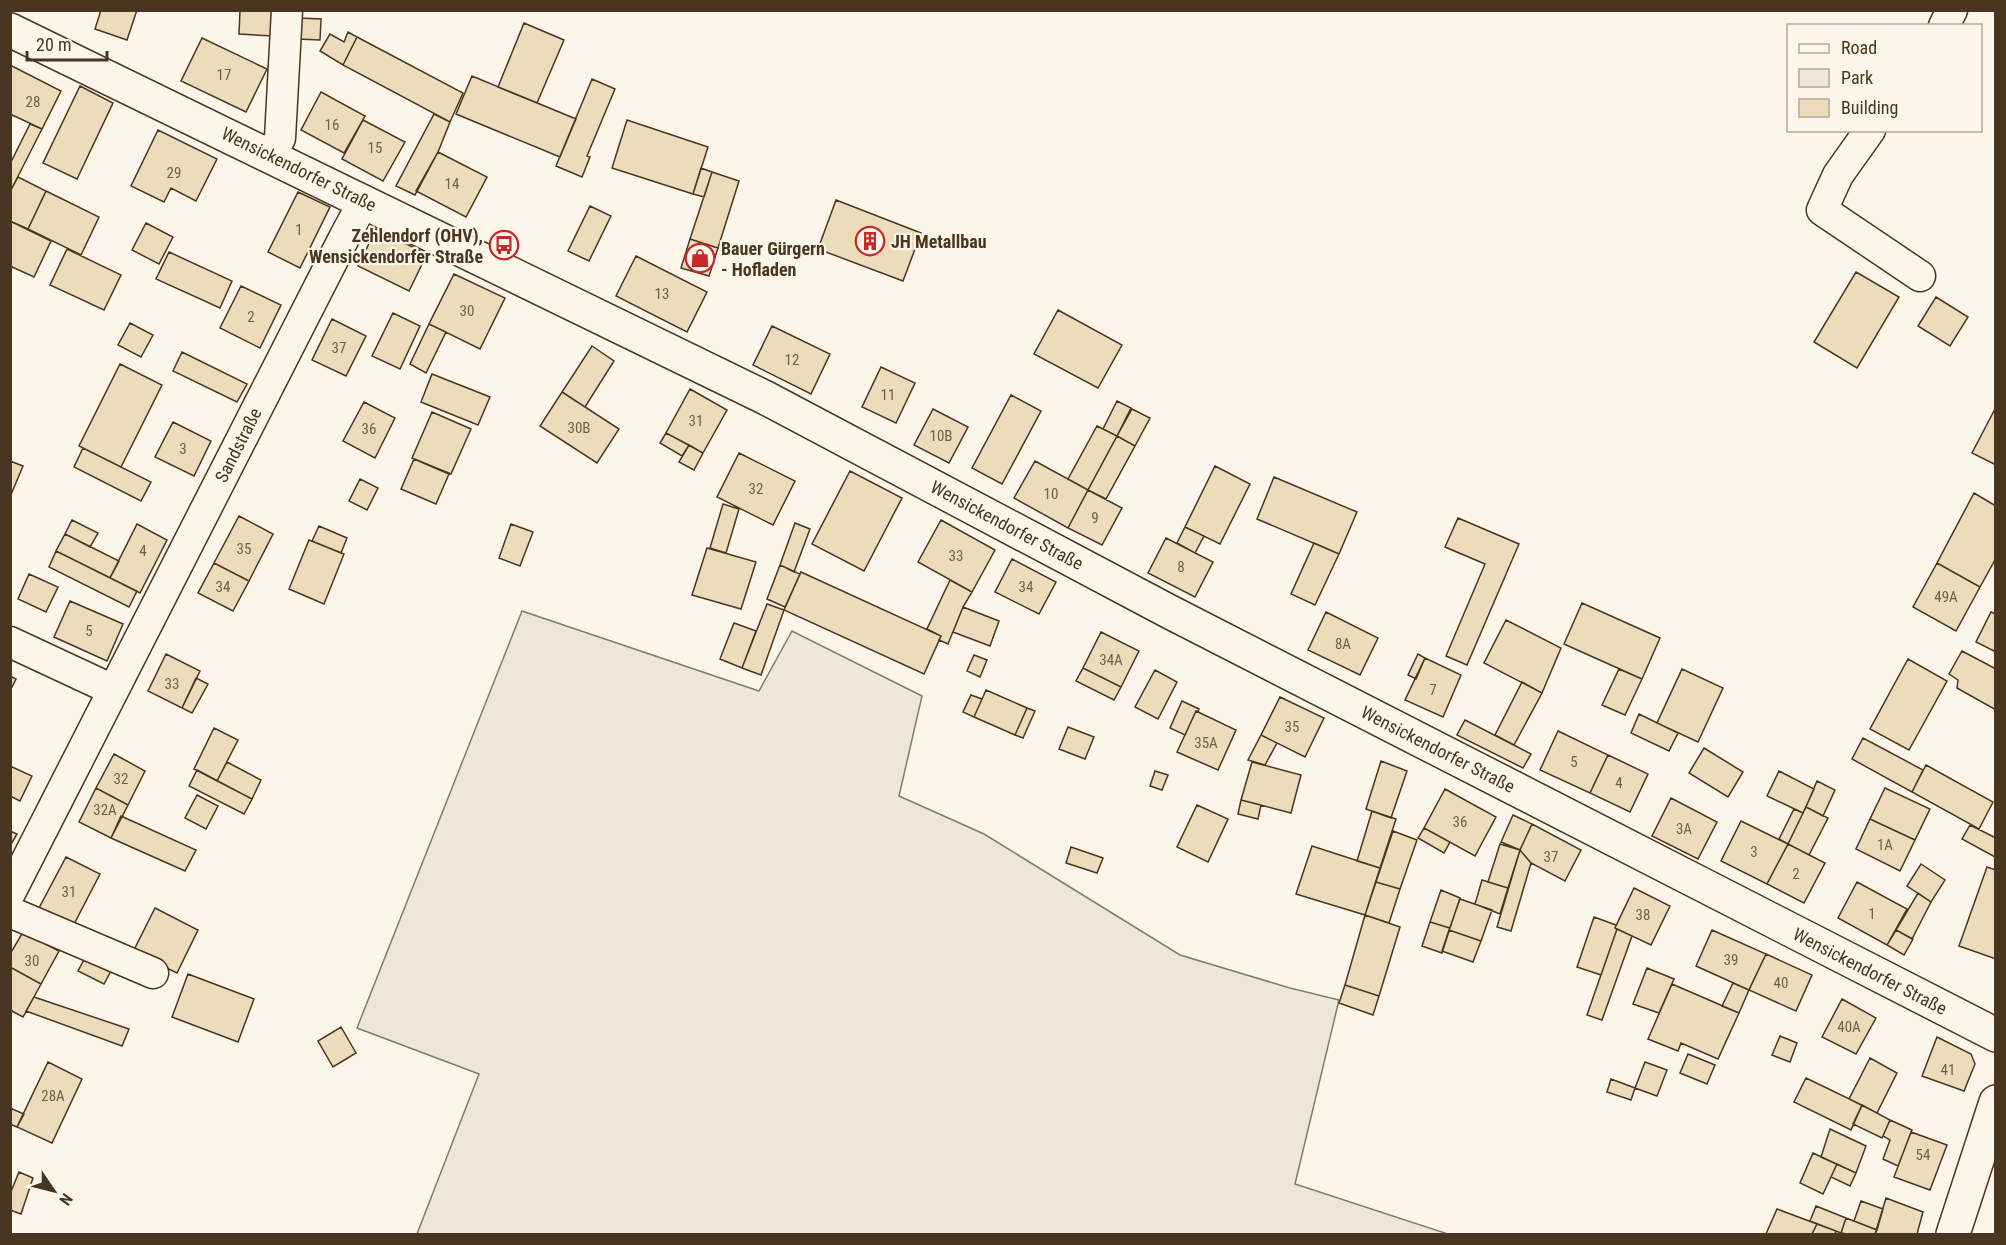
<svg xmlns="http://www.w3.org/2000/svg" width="2006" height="1245" font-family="'Roboto Condensed',sans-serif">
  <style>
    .green { fill: #ede6d9; stroke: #887966; stroke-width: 1.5 }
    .building { fill: #ecdcbc; stroke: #4a3520; stroke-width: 1.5 }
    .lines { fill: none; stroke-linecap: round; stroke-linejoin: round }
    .minor-casing { stroke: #4a3520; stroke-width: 33 }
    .major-casing { stroke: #4a3520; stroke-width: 36 }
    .minor { stroke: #fbf6e9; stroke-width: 30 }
    .major { stroke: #fbf6e9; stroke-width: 33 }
    .labels { text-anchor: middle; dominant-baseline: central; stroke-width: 4.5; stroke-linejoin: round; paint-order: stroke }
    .number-label { font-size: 15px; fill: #725f47 }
    .street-label { font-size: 18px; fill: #4a3520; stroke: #fbf6e9 }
    .poi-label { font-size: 18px; font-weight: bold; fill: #4a3520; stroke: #fbf6e9; text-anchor: start }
  </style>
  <rect width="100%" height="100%" fill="#fbf6e9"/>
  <path class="green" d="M522 611 759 691 792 631 922 696 899 796 984 834 1180 955 1290 988 1339 1000 1295 1184 1445 1233 1444 1234H417L479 1074 357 1028Z"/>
  <path class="building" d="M101 10H137L127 40 95 29Z
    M240 10H274L273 36 239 34Z
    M298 18 321 19 320 40 297 39Z
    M524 23 564 40 537 103 498 87Z
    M348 32 357 37 343 65 320 51 330 34 344 42Z
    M357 37 463 93 450 122 343 65Z
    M202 38 267 69 246 112 181 81Z
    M10 65 61 91 42 129 10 114Z
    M472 76 576 119 560 157 456 114Z
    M592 79 615 89 587 156 590 157 582 177 556 166Z
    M80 86 113 103 77 179 43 163Z
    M321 92 365 116 344 153 301 130Z
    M434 114 450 122 438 152 415 195 396 186Z
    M363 120 405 142 383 181 342 159Z
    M627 120 708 147 693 194 612 168Z
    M30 124 42 129 10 192V164Z
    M158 130 217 159 196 201 171 188 164 202 131 186Z
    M438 152 487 177 466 217 416 191Z
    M701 168 712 172 704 197 693 194Z
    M712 172 739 181 718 248 690 239Z
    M18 177 46 191 28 229 10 221V192Z
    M46 191 99 217 81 255 28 229Z
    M298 192 330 207 300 268 268 252Z
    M836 200 921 233 903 281 818 249Z
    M590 206 611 216 589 261 568 251Z
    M10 221 51 241 34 277 10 266Z
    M146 223 173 237 159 264 132 250Z
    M376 229 427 254 409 291 358 266Z
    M690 239 718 248 709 276 681 268Z
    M67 249 121 275 104 310 50 285Z
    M169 252 232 281 220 308 156 279Z
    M636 256 707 292 687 332 616 296Z
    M1856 272 1899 297 1857 368 1814 342Z
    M454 274 505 298 480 349 429 324Z
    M241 286 281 305 260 348 220 328Z
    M1936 297 1968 317 1950 346 1918 326Z
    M1058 310 1122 345 1098 388 1034 354Z
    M393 313 420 326 400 369 372 356Z
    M332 319 366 336 346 376 312 360Z
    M130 323 153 335 141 357 118 345Z
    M429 324 446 332 426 373 410 364Z
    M772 326 830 354 811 394 753 365Z
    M592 346 614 361 585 407 562 392Z
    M182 352 247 384 237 402 173 371Z
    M120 364 162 385 121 467 79 446Z
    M881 367 915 383 896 423 862 407Z
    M432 374 490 397 478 425 421 402Z
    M690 389 727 410 703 453 666 433Z
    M562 392 619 429 597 463 540 426Z
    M1011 395 1041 411 1002 484 972 468Z
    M1117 401 1131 408 1117 436 1103 429Z
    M364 402 395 418 375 458 343 441Z
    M1996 407V465L1972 453Z
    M933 409 968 427 949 463 914 445Z
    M1132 409 1150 418 1135 446 1117 436Z
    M432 412 471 429 451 474 412 458Z
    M173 422 211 441 194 476 155 457Z
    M1097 426 1117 436 1088 490 1068 479Z
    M666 433 689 445 682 456 660 443Z
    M1117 436 1135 446 1106 499 1088 490Z
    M689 445 703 453 694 470 679 462Z
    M83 448 151 482 141 501 74 467Z
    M739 453 795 481 773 525 717 497Z
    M414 459 449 474 436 504 401 489Z
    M10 461 23 466 10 497Z
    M1035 461 1088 490 1068 528 1014 498Z
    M1215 466 1250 484 1220 544 1185 527Z
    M850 471 902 498 864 571 812 544Z
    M1274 477 1357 512 1339 554 1257 519Z
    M360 479 378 488 367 510 349 501Z
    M1088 490 1122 508 1102 545 1068 528Z
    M1974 493 1996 506V558L1980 587 1937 563Z
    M723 504 739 509 726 553 710 548Z
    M239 516 273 534 249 581 214 563Z
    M1458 518 1519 544 1467 665 1446 656 1485 564 1445 547Z
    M72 520 98 533 90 547 65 534Z
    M941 520 995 550 972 592 918 562Z
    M795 523 810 529 794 572 780 565Z
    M137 524 167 540 140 593 110 578Z
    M511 524 533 532 520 566 499 558Z
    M319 526 347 538 341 553 312 541Z
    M1185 527 1204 536 1195 553 1177 543Z
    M65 534 119 561 110 578 56 551Z
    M1166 538 1213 562 1195 597 1148 573Z
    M309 540 344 554 324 604 289 589Z
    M1314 543 1339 554 1315 605 1291 594Z
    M707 548 756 562 741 609 692 595Z
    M56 551 137 591 129 607 49 567Z
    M1012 559 1056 582 1039 614 995 592Z
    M214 563 249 581 233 611 198 593Z
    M1937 563 1980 587 1956 631 1913 607Z
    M780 565 800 574 785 607 767 599Z
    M801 572 941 636 924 674 784 610Z
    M29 574 58 587 46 612 18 599Z
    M950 580 972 592 963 607 948 644 939 640 941 636 927 629Z
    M70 601 123 624 107 661 54 637Z
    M1582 603 1660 638 1642 679 1564 644Z
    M767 604 784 610 761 675 742 668Z
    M963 607 999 621 990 646 953 632Z
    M1326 612 1378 638 1360 675 1308 650Z
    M1991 612 1996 614V652L1976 642Z
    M1506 620 1561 648 1542 693 1484 663Z
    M734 623 756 631 742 668 720 659Z
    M1101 632 1139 651 1121 687 1083 668Z
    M1962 651 1996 669V710L1957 688 1958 680 1949 674Z
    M166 654 200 671 182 708 148 691Z
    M1418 654 1425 658 1416 679 1408 675Z
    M974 655 987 660 980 677 967 671Z
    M1425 658 1461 675 1443 717 1405 700Z
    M1908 659 1947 681 1909 750 1870 729Z
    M1083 668 1121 687 1114 700 1076 681Z
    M1619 669 1642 679 1625 715 1602 705Z
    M1682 669 1723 688 1698 742 1657 723Z
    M1155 670 1177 682 1158 719 1135 707Z
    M10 676 16 679 10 691Z
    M196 678 208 684 192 713 182 708Z
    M1522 682 1542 693 1514 745 1495 735Z
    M986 690 1027 708 1015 735 974 717Z
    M971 695 982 699 974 717 963 712Z
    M1280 697 1324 718 1305 757 1261 735Z
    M1182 701 1199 709 1198 712 1196 711 1185 735 1170 728Z
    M1027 708 1035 711 1023 738 1015 735Z
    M1196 711 1236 730 1218 770 1177 752Z
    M1639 714 1678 733 1669 751 1631 733Z
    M1465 720 1531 754 1523 768 1457 735Z
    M1068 727 1094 737 1085 759 1059 749Z
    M214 728 238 740 217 781 194 769Z
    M1558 731 1608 755 1590 793 1540 770Z
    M1261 735 1277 743 1265 765 1248 760Z
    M1863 738 1923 770 1912 792 1852 759Z
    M1704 748 1743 772 1728 797 1689 773Z
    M114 754 145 771 128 805 96 788Z
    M1608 755 1648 774 1630 812 1590 793Z
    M1381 761 1407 771 1391 818 1366 809Z
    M227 762 261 780 252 799 217 781Z
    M1252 762 1301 775 1291 813 1241 800Z
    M1926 765 1993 802 1979 829 1912 792Z
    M10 766 32 776 20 801 10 796Z
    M197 770 252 799 244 814 189 786Z
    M1155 771 1168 775 1162 790 1150 786Z
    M1779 771 1814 789 1803 813 1767 796Z
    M1817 781 1835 790 1823 816 1806 807Z
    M96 788 128 805 111 838 79 822Z
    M1885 788 1930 809 1915 840 1870 819Z
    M1445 789 1496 817 1475 856 1424 828Z
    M197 795 218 806 206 829 185 818Z
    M1671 798 1717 822 1698 859 1652 836Z
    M1241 800 1261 805 1258 819 1238 814Z
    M1197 805 1228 819 1208 862 1177 847Z
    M1806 807 1828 818 1809 855 1788 844Z
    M1794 809 1803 813 1788 844 1779 839Z
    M1372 811 1396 819 1380 868 1357 861Z
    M1513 815 1532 824 1520 850 1501 842Z
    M121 816 196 850 185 871 111 838Z
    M1870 819 1915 840 1900 871 1856 849Z
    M1741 821 1788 844 1767 884 1721 861Z
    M1532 824 1581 850 1565 881 1531 863 1520 850Z
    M1970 825 1996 838 1995 857 1962 839Z
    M1424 828 1450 842 1444 853 1418 838Z
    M10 831 17 834 10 846Z
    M1393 831 1417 840 1400 889 1376 882Z
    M1500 844 1520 850 1508 888 1488 882Z
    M1788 844 1825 863 1804 903 1767 884Z
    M1312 846 1380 868 1365 915 1296 894Z
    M1071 847 1103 858 1097 873 1066 863Z
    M1520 850 1531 863 1511 931 1497 927Z
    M66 857 100 874 72 928 38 910Z
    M1921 864 1945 880 1931 902 1907 886Z
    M1987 867 1996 870V959L1959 946Z
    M1482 880 1508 888 1500 914 1475 904Z
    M1376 882 1400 889 1389 923 1365 915Z
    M1857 882 1907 909 1887 945 1838 918Z
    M1634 888 1670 906 1651 945 1615 928Z
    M1441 890 1460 898 1450 928 1430 922Z
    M1918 893 1931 902 1912 939 1896 930Z
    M1460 899 1492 910 1481 941 1449 930Z
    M155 908 198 930 177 973 133 952Z
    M1365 915 1400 927 1379 996 1345 985Z
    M1594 917 1616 925 1615 928 1617 929 1601 975 1577 967Z
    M1430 922 1450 928 1442 953 1422 946Z
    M1617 929 1632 936 1602 1020 1587 1015Z
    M1449 930 1481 941 1473 962 1442 951Z
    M1712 930 1766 954 1749 990 1696 966Z
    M1896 930 1913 939 1904 955 1887 945Z
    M23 932 59 951 41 984 10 967V954Z
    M87 954 113 967 104 984 78 971Z
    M1766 954 1812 975 1796 1011 1749 990Z
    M10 967 41 984 23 1017 10 1010Z
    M1647 968 1674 979 1659 1013 1633 1004Z
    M188 974 254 999 238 1042 172 1017Z
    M1733 983 1749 990 1739 1013 1722 1006Z
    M1672 984 1739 1013 1718 1059 1681 1043 1678 1051 1648 1039Z
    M1345 985 1379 996 1373 1015 1339 1003Z
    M34 997 129 1029 122 1046 26 1011Z
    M1842 999 1876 1018 1856 1054 1822 1037Z
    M341 1027 356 1053 333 1067 318 1041Z
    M1780 1036 1797 1043 1790 1062 1772 1055Z
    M1937 1037 1971 1054 1975 1064 1964 1091 1922 1076Z
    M1688 1054 1715 1065 1707 1084 1680 1073Z
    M1870 1058 1897 1073 1877 1113 1849 1099Z
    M48 1062 82 1079 52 1143 17 1127Z
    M1645 1062 1667 1070 1657 1096 1635 1088Z
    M1806 1078 1862 1105 1851 1130 1794 1102Z
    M1611 1079 1635 1088 1631 1100 1607 1092Z
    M1862 1105 1890 1120 1882 1138 1853 1124Z
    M10 1108 24 1114 17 1127 10 1124Z
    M1890 1120 1912 1130 1898 1166 1883 1159 1890 1140 1883 1136Z
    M1830 1129 1866 1146 1856 1173 1821 1157Z
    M1911 1132 1947 1145 1930 1190 1894 1177Z
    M1813 1153 1837 1164 1823 1194 1800 1183Z
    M1837 1164 1856 1173 1850 1186 1831 1177Z
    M19 1172 33 1178 21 1214 10 1210V1194Z
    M1886 1198 1923 1212 1917 1234H1875Z
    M1861 1201 1883 1209 1877 1230 1854 1221Z
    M1816 1206 1846 1218 1841 1233 1810 1221Z
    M1777 1209 1817 1224 1812 1234H1766Z
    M1846 1218 1877 1230 1875 1234H1847L1841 1233Z
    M1817 1224 1836 1231 1835 1234H1812Z"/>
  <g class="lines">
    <g class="minor-casing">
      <path id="minor" d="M1944 26 1952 10
        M1870 130 1838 175 1822 210 1920 276
        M271 156 280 138 287 10
        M10 642 113 690
        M10 893 345 236 364 201
        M10 912 153 973"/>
    </g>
    <g class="major-casing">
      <path id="major" d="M10 30 764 397 1170 612 1996 1035
        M1953 1234 1996 1102"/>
    </g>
    <use href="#minor" class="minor"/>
    <use href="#major" class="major"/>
  </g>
  <defs>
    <g id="building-ring" transform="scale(1.5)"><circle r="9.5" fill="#fbf6e9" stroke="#c62828" stroke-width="1.5"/><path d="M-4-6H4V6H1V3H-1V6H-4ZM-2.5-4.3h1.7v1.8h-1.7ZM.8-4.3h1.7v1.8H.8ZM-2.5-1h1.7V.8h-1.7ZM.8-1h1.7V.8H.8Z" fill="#c62828"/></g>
    <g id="bus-ring" transform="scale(1.5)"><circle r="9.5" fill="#fbf6e9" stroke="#c62828" stroke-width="1.5"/><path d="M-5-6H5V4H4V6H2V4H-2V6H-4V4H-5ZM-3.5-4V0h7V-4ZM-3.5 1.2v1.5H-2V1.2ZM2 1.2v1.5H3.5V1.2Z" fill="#c62828"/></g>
    <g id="shop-ring" transform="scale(1.5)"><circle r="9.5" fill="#fbf6e9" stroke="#c62828" stroke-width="1.5"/><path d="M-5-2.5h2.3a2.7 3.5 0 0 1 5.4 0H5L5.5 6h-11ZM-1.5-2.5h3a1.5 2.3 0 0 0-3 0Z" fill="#c62828"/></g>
  </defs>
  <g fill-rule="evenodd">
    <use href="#building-ring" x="870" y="241"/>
    <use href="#bus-ring" x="504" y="245"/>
    <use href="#shop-ring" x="700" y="258"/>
  </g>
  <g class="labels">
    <g class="number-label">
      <text x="224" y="75">17</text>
      <text x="33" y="102">28</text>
      <text x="332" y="125">16</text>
      <text x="375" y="148">15</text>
      <text x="174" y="173">29</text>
      <text x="452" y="184">14</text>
      <text x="299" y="230">1</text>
      <text x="662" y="294">13</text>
      <text x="467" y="311">30</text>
      <text x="251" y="317">2</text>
      <text x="339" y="348">37</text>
      <text x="792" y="360">12</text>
      <text x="888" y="395">11</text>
      <text x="696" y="421">31</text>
      <text x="579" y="428">30B</text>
      <text x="369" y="429">36</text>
      <text x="941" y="436">10B</text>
      <text x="183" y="449">3</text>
      <text x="756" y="489">32</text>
      <text x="1051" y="494">10</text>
      <text x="1095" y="518">9</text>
      <text x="244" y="549">35</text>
      <text x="143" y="551">4</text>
      <text x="956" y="556">33</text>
      <text x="1181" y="567">8</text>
      <text x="223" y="587">34</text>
      <text x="1026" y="587">34</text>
      <text x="1946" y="597">49A</text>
      <text x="89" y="631">5</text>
      <text x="1343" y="644">8A</text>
      <text x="1111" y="660">34A</text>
      <text x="172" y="684">33</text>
      <text x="1433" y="690">7</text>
      <text x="1292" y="727">35</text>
      <text x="1206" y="743">35A</text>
      <text x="1574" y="762">5</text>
      <text x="121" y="779">32</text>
      <text x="1619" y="783">4</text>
      <text x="105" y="810">32A</text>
      <text x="1460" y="822">36</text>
      <text x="1684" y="829">3A</text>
      <text x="1885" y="845">1A</text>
      <text x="1754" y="852">3</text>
      <text x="1551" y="857">37</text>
      <text x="1796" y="874">2</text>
      <text x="69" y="892">31</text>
      <text x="1872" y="914">1</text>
      <text x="1643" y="915">38</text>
      <text x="1731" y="960">39</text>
      <text x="32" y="961">30</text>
      <text x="1781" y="983">40</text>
      <text x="1849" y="1027">40A</text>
      <text x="1948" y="1070">41</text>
      <text x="53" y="1096">28A</text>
      <text x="1923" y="1155">54</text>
    </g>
    <g class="street-label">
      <text transform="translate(299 169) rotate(26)">Wensickendorfer Straße</text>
      <text transform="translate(238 445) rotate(-63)">Sandstraße</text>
      <text transform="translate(1007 525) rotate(28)">Wensickendorfer Straße</text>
      <text transform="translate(1438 749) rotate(27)">Wensickendorfer Straße</text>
      <text transform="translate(1870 971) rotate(27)">Wensickendorfer Straße</text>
    </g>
    <g class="poi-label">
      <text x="483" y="235" text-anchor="end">Zehlendorf (OHV),<tspan x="483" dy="21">Wensickendorfer Straße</tspan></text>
      <text x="891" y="241">JH Metallbau</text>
      <text x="721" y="248">Bauer Gürgern<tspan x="721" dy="21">- Hofladen</tspan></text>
    </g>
  </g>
  <rect width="2006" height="1245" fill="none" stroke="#4a3520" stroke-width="24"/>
  <rect x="1787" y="24" width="195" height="108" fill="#fbf6e9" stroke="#b4a999" stroke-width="1.5"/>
  <rect x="1799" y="44" width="30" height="9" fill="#fbf6e9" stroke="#b4a999" stroke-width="1.5"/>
  <text x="1841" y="54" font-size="18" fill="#4a3520">Road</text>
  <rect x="1799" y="69" width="30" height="18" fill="#ede6d9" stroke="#b4a999" stroke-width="1.5"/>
  <text x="1841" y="84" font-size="18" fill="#4a3520">Park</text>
  <rect x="1799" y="99" width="30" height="18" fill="#ecdcbc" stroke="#b4a999" stroke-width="1.5"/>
  <text x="1841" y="114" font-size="18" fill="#4a3520">Building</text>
  <g transform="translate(54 1191) rotate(125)" stroke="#fbf6e9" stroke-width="4.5" paint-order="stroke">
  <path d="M0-4.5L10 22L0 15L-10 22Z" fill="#4a3520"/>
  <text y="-9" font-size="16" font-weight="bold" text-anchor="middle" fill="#4a3520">N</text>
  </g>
  <path d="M27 51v9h80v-9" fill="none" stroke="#4a3520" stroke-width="3"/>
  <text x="36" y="51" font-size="18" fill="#4a3520" stroke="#fbf6e9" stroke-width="4.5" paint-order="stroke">20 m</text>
</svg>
